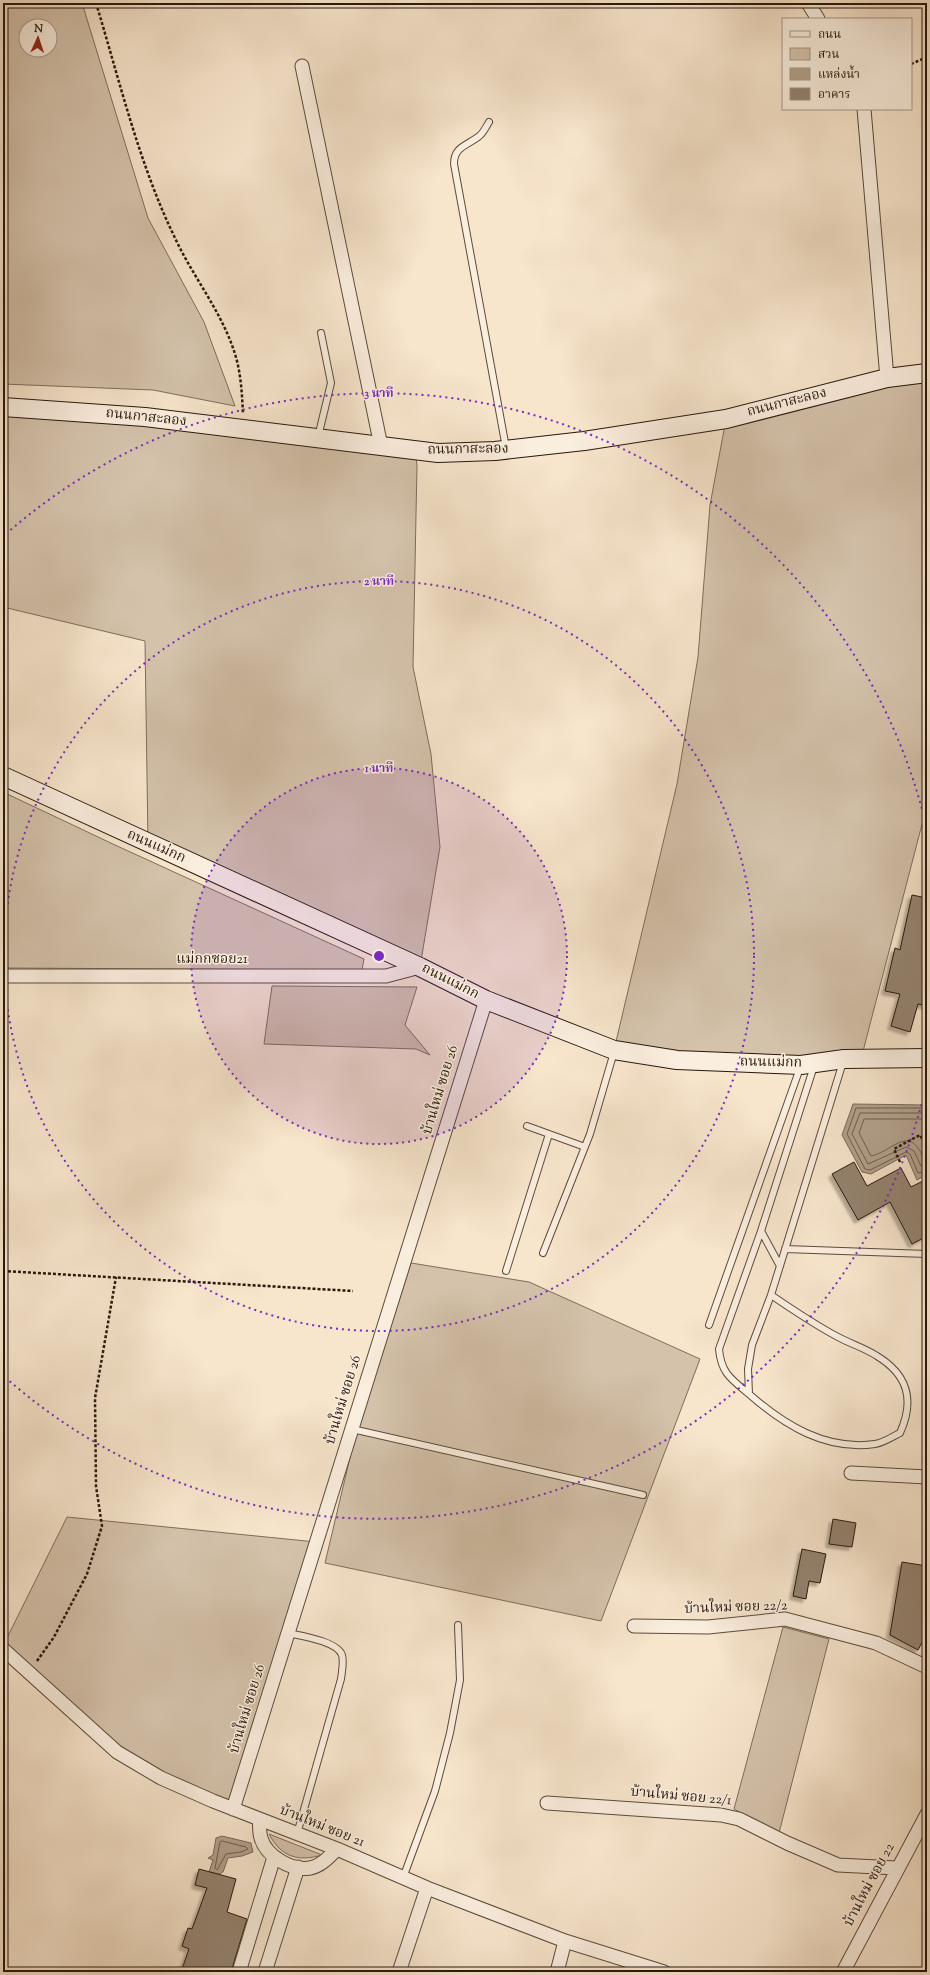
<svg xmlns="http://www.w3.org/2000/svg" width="930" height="1975" font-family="'Sorts Mill Goudy','Noto Serif Thai',serif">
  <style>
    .green { fill: #d4c2ab; stroke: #7e6d5c; fill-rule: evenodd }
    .water { fill: #b19f8b; stroke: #7b6958 }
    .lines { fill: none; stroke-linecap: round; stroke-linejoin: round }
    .shore { stroke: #6d5c4c; stroke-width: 1 }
    .building { fill: #948370; stroke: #29180c; filter: url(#shadow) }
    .lane-casing { stroke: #5c4b3c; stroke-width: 8 }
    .street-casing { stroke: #5c4b3c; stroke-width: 15 }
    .secondary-casing { stroke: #29180c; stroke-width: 20 }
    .path { stroke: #29180c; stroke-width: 2.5; stroke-dasharray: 3 2; stroke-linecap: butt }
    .lane { stroke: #faeede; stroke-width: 6 }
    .street { stroke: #faeede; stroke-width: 13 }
    .secondary { stroke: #faeede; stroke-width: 18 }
    .ring { fill: none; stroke: #7b2cbf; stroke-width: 2; stroke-dasharray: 2 4 }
    .labels { text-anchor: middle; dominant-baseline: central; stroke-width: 3; stroke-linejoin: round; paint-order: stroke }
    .street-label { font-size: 14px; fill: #29180c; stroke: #faeede }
    .centre { fill: #7b2cbf; stroke: #faeede; stroke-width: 2 }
    .ring-label { font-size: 12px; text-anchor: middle; font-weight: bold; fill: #7b2cbf; stroke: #faeede; stroke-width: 3; stroke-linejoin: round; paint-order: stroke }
  </style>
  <defs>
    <filter id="shadow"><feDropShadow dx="-3.5" dy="3.5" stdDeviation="1" flood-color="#0004"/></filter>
  </defs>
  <rect width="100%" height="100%" fill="#f7e5cc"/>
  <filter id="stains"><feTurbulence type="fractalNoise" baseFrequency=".005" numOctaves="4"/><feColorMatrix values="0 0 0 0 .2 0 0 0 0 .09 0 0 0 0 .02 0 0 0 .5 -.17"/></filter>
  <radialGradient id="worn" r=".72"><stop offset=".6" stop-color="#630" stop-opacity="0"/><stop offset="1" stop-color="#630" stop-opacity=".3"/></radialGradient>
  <path class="green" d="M3 3H82L148 218 204 322 235 406 153 390 3 384ZM26 26H50V50H26Z
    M927 373V805L861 1059 614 1050 677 784 698 657 710 505 726 419Z
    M3 407 415 450 417 465 413 667 431 754 440 847 420 967 148 843 145 641 3 607Z
    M3 792 115 845 364 959 362 970 3 968Z
    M272 986 417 987 405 1025 430 1055 416 1049 264 1044Z
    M411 1263 529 1282 700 1359 601 1621 325 1563 353 1445Z
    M67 1517 316 1542 233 1809 127 1758 3 1646Z
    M783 1627 829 1639 779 1833 734 1809Z
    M269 1834 322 1855C298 1862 281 1857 269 1834Z"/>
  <path class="water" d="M853 1104 927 1105V1174L917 1180 906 1155 871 1174 862 1172 842 1135Z
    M222 1836 251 1843 253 1852 242 1856 228 1858 223 1872 219 1874 209 1872 213 1860 208 1858 213 1855 216 1838Z"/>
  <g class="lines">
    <path class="shore" d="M927 1108H856L847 1134 865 1169 870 1170 906 1152 910 1154 918 1173 927 1171
      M927 1113H860L852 1134 868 1164 906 1147 914 1151 921 1166H927
      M927 1119H864L859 1133 871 1156C894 1151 909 1123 924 1159L927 1160
      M222 1841 246 1847 248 1849 241 1852 226 1854 217 1870 215 1868 220 1842Z"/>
  </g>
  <path class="building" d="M912 895 927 898V1006L918 1004 910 1032 891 1026 900 994 885 991 895 948 900 950Z
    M854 1162 867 1186 901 1168 911 1187 927 1179V1236L912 1244 890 1202 858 1220 832 1174Z
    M833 1519 856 1523 852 1547 829 1544Z
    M802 1549 826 1554 820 1583 809 1581 806 1599 793 1596Z
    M902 1562 927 1566V1633L918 1650 890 1635Z
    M199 1869 236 1879 227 1912 247 1919 231 1972H181L189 1949 182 1946 188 1928 192 1929 207 1888 195 1885Z"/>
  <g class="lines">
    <g class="lane-casing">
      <path id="lane" d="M489 122C486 127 483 134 478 137 466 146 454 147 454 164L506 448
        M318 437 331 383 321 333
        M527 1126 585 1147
        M785 1249 927 1254
        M543 1253 590 1134 614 1052
        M780 1266 761 1231 814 1066
        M506 1271 549 1134
        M771 1295C793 1310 815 1325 838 1337 851 1344 865 1348 877 1356 908 1375 915 1400 900 1433 892 1437 883 1443 875 1444 826 1451 784 1425 749 1394L748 1369 752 1345Z
        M771 1295 843 1062
        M709 1325 800 1068
        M749 1394C731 1379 721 1373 719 1349L761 1231
        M352 1429 643 1495
        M288 1633C301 1636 337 1641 342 1655 344 1662 342 1671 341 1679L297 1834
        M403 1878 435 1791 450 1733 460 1680 458 1625"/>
    </g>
    <g class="street-casing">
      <path id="street" d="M808 3 818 19
        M302 66 381 446
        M864 109 887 378
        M3 976H386L420 967
        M851 1473 927 1477
        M634 1626 708 1627 785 1619 876 1643 927 1667
        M3 1649 117 1752 161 1778 213 1801 337 1849 427 1888 565 1941 664 1972
        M547 1803 721 1815 739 1819 787 1843 838 1865 897 1868
        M233 1809 486 1000
        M259 1819C260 1825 259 1832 261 1838 266 1856 291 1871 310 1868 321 1866 329 1857 337 1849
        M239 1972 274 1857
        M265 1972 298 1867
        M399 1972 427 1888
        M557 1972 565 1941
        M843 1972 927 1814"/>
    </g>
    <g class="secondary-casing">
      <path id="secondary" d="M3 407 145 417 438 453 495 451 584 441 726 419 887 378 927 373
        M3 776 420 967 486 1000 614 1050 677 1060 801 1065 844 1059 927 1058"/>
    </g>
    <path class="path" d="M96 3C120 82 139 164 175 238 193 277 222 312 235 354 241 373 242 394 243 414
      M911 64 927 57
      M925 177 927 176
      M900 1162 894 1149 920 1135 927 1147
      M3 1271 353 1291
      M37 1661 54 1637 87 1574 102 1526 96 1486 95 1398 116 1277"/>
    <use href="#lane" class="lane"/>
    <use href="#street" class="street"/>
    <use href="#secondary" class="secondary"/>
  </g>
  <circle cx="379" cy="956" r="188" fill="#7b2cbf" fill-opacity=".12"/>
  <g class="ring">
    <circle cx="379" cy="956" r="188"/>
    <circle cx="379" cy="956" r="375"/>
    <path d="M926 1087A563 563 0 0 1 6 1378M6 534A563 563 0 0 1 926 825"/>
  </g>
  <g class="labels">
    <g class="street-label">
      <text transform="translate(787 403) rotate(-14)">ถนนกาสะลอง</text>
      <text transform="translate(146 418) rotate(6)">ถนนกาสะลอง</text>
      <text transform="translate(468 450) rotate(-1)">ถนนกาสะลอง</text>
      <text transform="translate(156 847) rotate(24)">ถนนแม่กก</text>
      <text x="212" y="960">แม่กกซอย21</text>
      <text transform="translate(450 982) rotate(27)">ถนนแม่กก</text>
      <text transform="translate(771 1063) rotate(1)">ถนนแม่กก</text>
      <text transform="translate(441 1090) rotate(-73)">บ้านใหม่ ซอย 26</text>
      <text transform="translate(344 1400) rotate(-73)">บ้านใหม่ ซอย 26</text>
      <text transform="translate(736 1608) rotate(-2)">บ้านใหม่ ซอย 22/2</text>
      <text transform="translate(248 1709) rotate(-73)">บ้านใหม่ ซอย 26</text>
      <text transform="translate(681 1797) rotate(5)">บ้านใหม่ ซอย 22/1</text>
      <text transform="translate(322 1827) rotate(22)">บ้านใหม่ ซอย 21</text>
      <text transform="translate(870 1885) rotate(-62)">บ้านใหม่ ซอย 22</text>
    </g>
  </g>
  <circle cx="379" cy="956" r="6" class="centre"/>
  <g class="ring-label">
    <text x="379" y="397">3 นาที</text>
    <text x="379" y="585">2 นาที</text>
    <text x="379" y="772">1 นาที</text>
  </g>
  <rect width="930" height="1975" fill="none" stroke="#f7e5cc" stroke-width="16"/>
  <rect x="4" y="4" width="922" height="1967" fill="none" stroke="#29180c" stroke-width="2"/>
  <rect x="8" y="8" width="914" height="1959" fill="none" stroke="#29180c"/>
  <rect x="782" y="18" width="130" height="92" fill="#faeede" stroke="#a6988a"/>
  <rect x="790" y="31" width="20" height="6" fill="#faeede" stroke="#a6988a"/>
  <text x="818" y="38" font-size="12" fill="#29180c">ถนน</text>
  <rect x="790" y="48" width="20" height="12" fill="#d4c2ab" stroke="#a6988a"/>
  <text x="818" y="58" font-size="12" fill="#29180c">สวน</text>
  <rect x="790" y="68" width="20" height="12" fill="#b19f8b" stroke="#a6988a"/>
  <text x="818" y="78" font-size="12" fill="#29180c">แหล่งน้ำ</text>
  <rect x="790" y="88" width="20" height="12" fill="#948370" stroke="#a6988a"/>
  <text x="818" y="98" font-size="12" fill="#29180c">อาคาร</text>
  <g transform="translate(38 38) rotate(3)"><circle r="19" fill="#faeede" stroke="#a6988a"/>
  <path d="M0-3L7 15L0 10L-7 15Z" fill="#8f2418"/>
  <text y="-6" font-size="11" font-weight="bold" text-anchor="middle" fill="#29180c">N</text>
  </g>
  <rect width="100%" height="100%" filter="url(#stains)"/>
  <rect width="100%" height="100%" fill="url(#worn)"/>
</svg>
